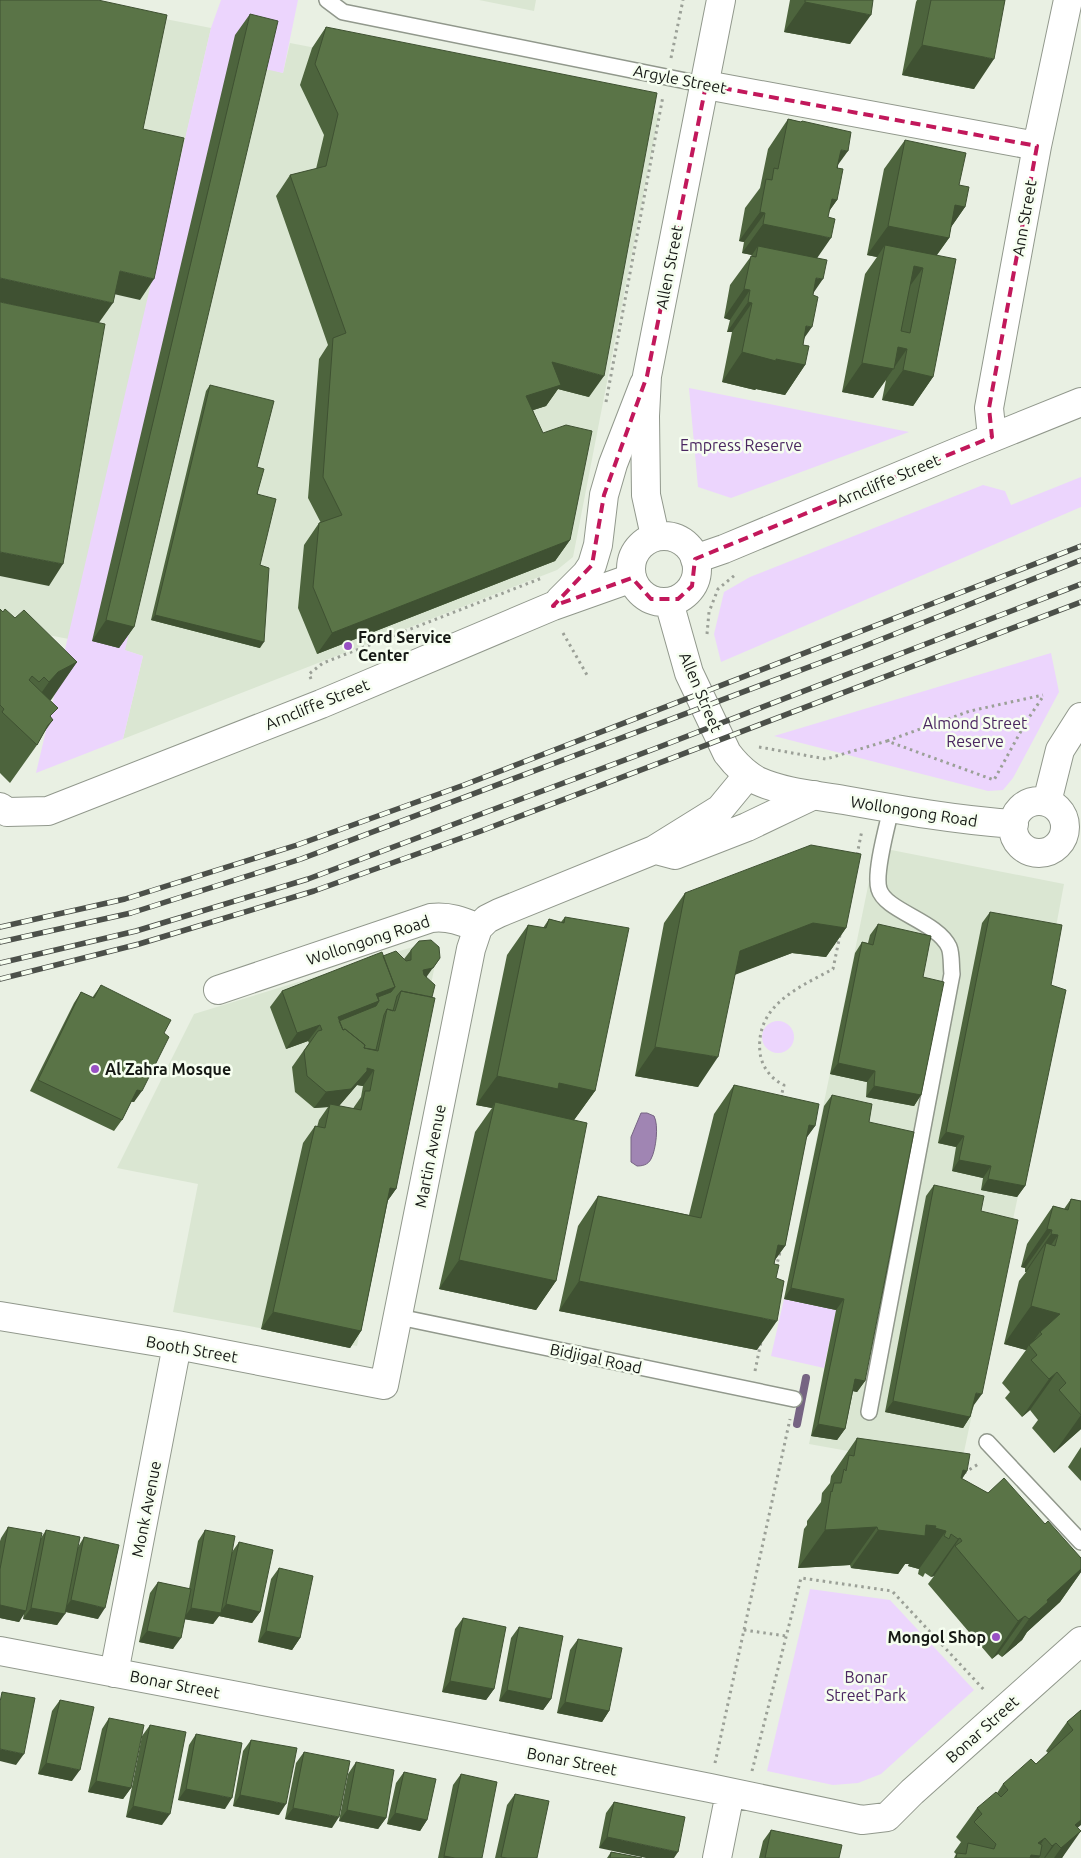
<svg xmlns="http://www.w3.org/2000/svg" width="1081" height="1858" font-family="Ubuntu,sans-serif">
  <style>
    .built { fill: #dae6d2 }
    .green { fill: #ecd5fd }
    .water { fill: #a085b3; stroke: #766483 }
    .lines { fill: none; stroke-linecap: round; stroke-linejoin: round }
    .stream { stroke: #766483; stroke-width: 8 }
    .lane-casing { stroke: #91988c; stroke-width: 18 }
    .street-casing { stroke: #91988c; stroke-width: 30 }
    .secondary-casing { stroke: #91988c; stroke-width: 30 }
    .path { stroke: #9ba097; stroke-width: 3; stroke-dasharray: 2.5 4; stroke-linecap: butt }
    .lane { stroke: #fff; stroke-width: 15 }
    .street { stroke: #fff; stroke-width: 28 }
    .secondary { stroke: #fff; stroke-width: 28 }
    .rail-casing { stroke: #4c504a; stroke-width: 5.5 }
    .rail { stroke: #f6fef0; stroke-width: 4; stroke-dasharray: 11; stroke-linecap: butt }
    .wall { fill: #4d643d; fill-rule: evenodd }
    .shaded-wall { fill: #3f5132 }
    .building { fill: #5a7447; stroke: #3f5132; fill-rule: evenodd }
    .marked { fill: none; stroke: #c2185b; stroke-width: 4; stroke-dasharray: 10 6; stroke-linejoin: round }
    .poi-dot { fill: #9850c3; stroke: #f6fef0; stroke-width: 2 }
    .labels { text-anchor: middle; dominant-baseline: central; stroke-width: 5; stroke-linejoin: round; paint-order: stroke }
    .street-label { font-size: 16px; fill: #151814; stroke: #f6fef0 }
    .park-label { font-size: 16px; fill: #4b2761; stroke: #f6fef0 }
    .poi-label { font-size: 16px; font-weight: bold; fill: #151814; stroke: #f6fef0; text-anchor: start }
  </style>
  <rect width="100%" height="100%" fill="#e9f0e3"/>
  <path class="built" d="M0 0H69L211 28 69 639 0 626Z
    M479 0H536L534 11Z
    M290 43 659 114 573 557 557 570 123 739 143 656 124 650 265 68 283 73Z
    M876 847 1064 884 1043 996 1059 1001 960 1471 809 1444 836 1311 784 1299Z
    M416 946 438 950 357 1346 173 1312 198 1184 117 1168 194 1014Z"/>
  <path class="green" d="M221 0H298L283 73 265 69 125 650 143 656 123 739 36 773 211 28Z
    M689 388 909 432 731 498 698 487Z
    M1081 477V507L721 662 714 634 724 592 750 577 983 485 1005 491 1011 505Z
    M1051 653 1059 692 1013 778 1003 790 988 791 774 736Z
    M762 1037a16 16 0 1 1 32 0a16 16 0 1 1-32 0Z
    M784 1299 836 1310 824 1368 771 1356Z
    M810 1589 890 1600 974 1690 881 1774 858 1783 833 1785 767 1771Z"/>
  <path class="water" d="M641 1113H647L654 1116C659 1125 656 1150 651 1159 648 1165 642 1166 637 1166L631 1162V1137Z"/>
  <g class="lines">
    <path class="stream" d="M797 1424 806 1378"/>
    <g class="lane-casing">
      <path id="lane" d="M327 0 343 12 706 85
        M399 1317 794 1399
        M869 1412 952 974C951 966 952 954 949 947 937 921 885 911 879 889 874 873 887 827 891 809
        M987 1442 1081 1542"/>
    </g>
    <g class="street-casing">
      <path id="street" d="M706 85 1037 146
        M992 437 989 408 1037 146 1068 0
        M695 559 724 549 962 450 1081 402
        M560 600 586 574 592 565 598 545 604 495 613 464 644 384
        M0 807 7 812 48 811 321 704 553 606 632 578
        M660 851 675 855 747 827 814 795
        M218 990 431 918C449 916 462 921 478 928L487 919 499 913 654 850 720 809 748 775
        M0 1316 177 1345 384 1385 471 949 478 928
        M0 1651 448 1736 710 1788 862 1820 887 1817 912 1792 1081 1641
        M114 1673 177 1345
        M717 1858 730 1793"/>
    </g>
    <g class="secondary-casing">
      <path id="secondary" d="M655 536 646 495 645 416 647 376 721 0
        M631 569a33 33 0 1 1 66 0a33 33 0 1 1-66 0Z
        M669 602 689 673 727 753C736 765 745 774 758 781 785 793 815 795 844 800 900 810 956 820 1014 824
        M1013 827a26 26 0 1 1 52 0a26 26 0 1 1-52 0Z
        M1047 802 1060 750 1081 717"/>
    </g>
    <path class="path" d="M671 58 683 0
      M606 402 663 96
      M563 633 587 675
      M707 634 709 612 718 589 735 575
      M311 679 309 674 323 663 542 578
      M887 741 970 711 1043 695
      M759 747 826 759 887 741 994 780 1026 722 1044 695
      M857 855 862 830
      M783 1097H781L784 1085C771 1079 762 1067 760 1053 755 1005 798 988 833 969L840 935
      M776 1268 780 1252
      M755 1371 761 1342
      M964 1473 980 1463
      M744 1630 786 1636
      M715 1763 790 1419
      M752 1771 801 1578 892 1591 986 1692"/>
    <use href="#lane" class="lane"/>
    <use href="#street" class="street"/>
    <use href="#secondary" class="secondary"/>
    <g class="rail-casing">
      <path id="rail" d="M0 927 125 899 297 845 464 785 1081 546
        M0 942 131 913 301 859 862 647 1081 560
        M0 963 136 931 308 879 654 749 1081 584
        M0 979 139 944 314 891 481 831 1081 602"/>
    </g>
    <use href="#rail" class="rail"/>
  </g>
  <path class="wall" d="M790 0H873L850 44 784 32Z
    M917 0H1005L974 89 902 75 916 2Z
    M250 14 134 627 119 648 92 641 235 35Z
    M326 27 589 397 558 389 546 406 533 410 570 540 555 561 317 654 298 608 304 545 319 523H321L308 498 319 359 328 345 276 196 290 175 316 169 324 135 300 85 312 48Z
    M788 119 801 122 802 121 838 165 837 200 829 211 817 258 813 293 803 345 805 365 785 395 756 389 755 390 722 382 732 332H727L730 320 724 318 730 285 752 255 742 253 744 242 739 241 745 208 760 188 768 149Z
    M905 140 959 185 965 207 951 227 949 238 937 255 933 377 913 406 882 400 886 380 873 398 842 392 865 274 877 257 867 255 884 169Z
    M210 385 257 467 260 565V648L151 620 206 391Z
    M0 609 3 612 15 618 77 662 49 700 51 718 53 720 43 734 37 745 10 783 0 773Z
    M685 893 846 928 826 957 792 953 735 974 698 1087 635 1076 664 923Z
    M990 912 1051 985 1025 1186 1017 1197 981 1190 983 1178 952 1171 956 1147 938 1143 982 923Z
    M565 917 595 1091 574 1120 556 1281 536 1310 439 1289 475 1132 492 1108 476 1105 507 955 528 925 543 928 549 919 561 922Z
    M878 924 923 977 921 1095 914 1106 866 1097 867 1082 830 1074 855 953 862 942 868 943 870 935Z
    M411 950 427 977 396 1189 388 1200 361 1331 350 1348 261 1329 303 1143 315 1126 317 1127 319 1120 328 1107 314 1108 295 1092 292 1067 309 1043 308 1041 286 1049 270 1007 282 991 383 956 404 959ZM357 1085 363 1086 361 1097 354 1107 353 1109 339 1106Z
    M101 985 164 1033 134 1102H131L122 1120 114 1131 30 1091 74 1003 81 992 92 998Z
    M734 1085 815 1126 806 1138 785 1246 775 1260 757 1350 559 1311 578 1226 598 1196 689 1215 714 1114Z
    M832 1095 869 1122 865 1381 857 1392 853 1391 845 1429 837 1440 811 1436 836 1310 784 1299 824 1106Z
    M934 1185 981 1211 974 1405 970 1417 963 1428 885 1412 926 1196Z
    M1071 1199 1081 1201V1429L1054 1453 1032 1428 1038 1420 1030 1410 1022 1417 1005 1398 1010 1392 1002 1383 1026 1350 1004 1344 1019 1281 1026 1272H1025V1268L1021 1267 1027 1244 1053 1206 1064 1209Z
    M857 1438 967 1471 962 1479 1045 1524 1081 1558V1572L1060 1602 1027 1632 1022 1640 1002 1657 998 1654 992 1659 928 1584 934 1576 931 1577 925 1573 923 1577 918 1574 919 1569 908 1566 909 1564H905L898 1574 851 1568 850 1565 798 1568 804 1529 807 1525V1521L821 1502 822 1493 830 1483 831 1476Z
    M1081 1447V1481L1068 1467Z
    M8 1527 41 1538 46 1530 78 1547 84 1537 98 1619 65 1612 57 1625 23 1619 24 1613 19 1622 0 1618V1541L1 1538Z
    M205 1530 232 1552 239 1542 260 1612 252 1623 219 1616 213 1624 185 1619 173 1649 139 1642 150 1593 158 1582 189 1589 198 1541Z
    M279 1568 300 1638 292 1650 258 1642 271 1579Z
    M463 1618 494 1689 486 1700 442 1692 455 1629Z
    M519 1627 551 1699 543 1710 499 1701 511 1638Z
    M578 1639 609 1711 602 1722 557 1713 570 1650Z
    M60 1700 72 1781 38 1774 52 1711Z
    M1081 1710 1078 1828 1062 1858H954L956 1854 954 1852 961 1842 956 1837 977 1808 997 1793 1003 1784 1036 1764 1048 1753 1046 1751 1067 1722Z
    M109 1718 131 1788 123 1799 88 1792 102 1729Z
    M150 1725 162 1825 126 1817 142 1736Z
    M196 1734 225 1809 178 1800 189 1745Z
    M251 1740 279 1815 233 1806 243 1751Z
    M304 1752 332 1828 285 1819 296 1763Z
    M356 1762 386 1818 378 1829 339 1821 348 1774Z
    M404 1772 427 1820 420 1831 387 1824 396 1783Z
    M461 1774 482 1858H438L453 1785Z
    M515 1794 537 1858H495L507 1805Z
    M614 1802 685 1817 599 1848 606 1813Z
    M771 1830 839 1858H759L763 1841Z
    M611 1852 642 1858H607Z"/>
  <path class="shaded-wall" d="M805 2 871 15 850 44 784 32Z
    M922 45 994 59 974 89 902 75Z
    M841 150 848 151 827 180Z
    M832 199 837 200 816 230Z
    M955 205 965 207 945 236Z
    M760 212 765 213 744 242 739 241Z
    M763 224 831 238 811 267 758 246 752 255 742 253Z
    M888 226 949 238 928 267 885 245 877 257 867 255Z
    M914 266 923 268 902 297Z
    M120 271 154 279 140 300 105 292Z
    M0 278 113 303 98 324 0 302Z
    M816 278 823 279 803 308Z
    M744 289 750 290 730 320 724 318Z
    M748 302 752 303 732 332H727Z
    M806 326 812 327 791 357Z
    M898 347 907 349 873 398 842 392 862 363Z
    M742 352 776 359 805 365 785 395 756 389 755 390 722 382Z
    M552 362 604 376 589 397 558 389 546 406 512 417Z
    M903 370 933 377 913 406 882 400Z
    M570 540 555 561 317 654 332 633Z
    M0 552 63 564 49 586 0 576Z
    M155 615 264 642 260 648 151 620Z
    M106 620 134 627 119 648 92 641Z
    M77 662 51 700 31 710 22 720 49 682 58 672Z
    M813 923 846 928 826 957 792 953 719 981 740 951Z
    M440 958 425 979 416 981 423 970Z
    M395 987 384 1003 337 1030 338 1017 376 994Z
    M320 1025 308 1041 286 1049 297 1033Z
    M655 1047 718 1057 698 1087 635 1076Z
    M838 1063 875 1071 867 1082 830 1074Z
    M367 1068 374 1070 363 1086 357 1085 339 1106 330 1104 328 1107 314 1108 326 1092Z
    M497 1076 559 1083 595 1091 574 1120 495 1102 492 1108 476 1105Z
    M874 1086 921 1095 914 1106 866 1097Z
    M137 1090 142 1091 134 1102 130 1101Z
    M809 1125 815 1126 794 1155Z
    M946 1132 964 1136 956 1147 938 1143Z
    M959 1160 991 1166 983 1178 952 1171Z
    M988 1179 1025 1186 1017 1197 981 1190Z
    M390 1188 396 1189 384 1206Z
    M1047 1229 1052 1230 1025 1268 1021 1267Z
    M1051 1234 1058 1235 1043 1257 1046 1243 1026 1272H1025Z
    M778 1245 785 1246 764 1275Z
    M459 1260 556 1281 536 1310 439 1289Z
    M579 1281 777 1321 757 1350 559 1311Z
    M791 1288 844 1299 836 1310 784 1299Z
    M1031 1306 1060 1314 1040 1332 1030 1346 1029 1345 1026 1350 1004 1344Z
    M273 1312 361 1331 350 1348 261 1329Z
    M1057 1372 1030 1410 1022 1417 1049 1379Z
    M855 1379 865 1381 857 1392 847 1390Z
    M976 1393 982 1394 974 1405 968 1404Z
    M893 1401 970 1417 963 1428 885 1412Z
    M1081 1415V1429L1054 1453Z
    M818 1424 845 1429 837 1440 811 1436Z
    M963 1470 967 1471 941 1509Z
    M926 1525 936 1526 946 1531 919 1569 908 1566 909 1564H905L898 1574 851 1568 878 1530Z
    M877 1527 850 1565 798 1568 825 1530Z
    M960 1538 934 1576 931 1577 958 1539Z
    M1081 1569V1572L1060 1602 1027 1632 1022 1640 1002 1657 1029 1619 1047 1600Z
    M71 1600 105 1608 98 1619 63 1611Z
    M226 1604 260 1612 252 1623 219 1616 213 1624 183 1619 191 1608 220 1613Z
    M0 1605 26 1611 19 1622 0 1618Z
    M31 1608 65 1614 57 1625 23 1619Z
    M1025 1616 998 1654 992 1659 1018 1621Z
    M147 1631 181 1638 173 1649 139 1642Z
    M266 1631 300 1638 292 1650 258 1642Z
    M450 1681 494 1689 486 1700 442 1692Z
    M507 1690 551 1699 543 1710 499 1701Z
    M565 1702 609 1711 602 1722 557 1713Z
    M0 1749 24 1754 16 1765 0 1761Z
    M46 1763 80 1770 72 1781 38 1774Z
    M96 1781 131 1788 123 1799 88 1792Z
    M186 1789 232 1798 225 1809 178 1800Z
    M240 1795 286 1804 279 1815 233 1806Z
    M133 1806 170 1814 162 1825 126 1817Z
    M293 1808 339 1817 332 1828 285 1819Z
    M347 1810 386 1818 378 1829 339 1821Z
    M395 1813 427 1820 420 1831 387 1824Z
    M1081 1814V1825L1075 1830 1081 1831 1062 1858H1054L1061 1848Z
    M607 1837 678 1852 674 1858H646L599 1848Z
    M1045 1838 1033 1855 1040 1856 1039 1858H1028L1038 1843Z
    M1056 1843 1045 1858H1044L1052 1846Z
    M444 1856 455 1858H443Z"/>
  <path class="building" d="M0 0H98L167 15 143 129 184 138 154 279 120 271 113 303 0 278Z
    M805 0H873L871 15 805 2Z
    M931 0H1005L994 59 922 45Z
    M250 14 278 21 134 627 106 620Z
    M326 27 657 93 604 376 552 362 561 385 526 396 543 433 566 425 592 431 570 540 332 633 313 587 319 523 342 515 323 477 333 338 346 333 290 175 326 166 338 114 315 64Z
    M788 119 801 122 802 121 851 132 848 151 841 150 837 168 843 169 837 200 832 199 828 217 835 219 831 238 763 224 765 213 760 212 766 179 772 180 774 168 778 169Z
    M905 140 966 153 959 185 969 187 965 207 955 205 949 238 888 226Z
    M885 245 956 259 933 377 903 370 907 349 898 347 894 369 862 363ZM914 266 923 268 910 333 901 331Z
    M758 246 827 260 823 279 816 278 813 295 818 297 812 327 806 326 803 345 809 346 805 365 776 359V361L742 352 752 303 748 302 750 290 744 289 751 256 756 257Z
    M0 302 105 324 63 564 0 552Z
    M210 385 274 401 257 467 264 469 257 494 276 499 260 565 269 568 264 642 155 615Z
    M0 609 3 612 5 609 15 618 24 610 77 662 58 672 49 682 44 677 39 682 32 676 29 680 58 708 50 716 53 720 48 725 37 745 2 712 4 709 0 705Z
    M811 845 861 854 846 928 813 923 740 951 718 1057 655 1047 685 893Z
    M990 912 1062 925 1051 985 1066 990 1025 1186 988 1179 991 1166 959 1160 964 1136 946 1132Z
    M565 917 629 928 595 1091 559 1083 558 1089 497 1076 528 925 546 928 549 919 564 923Z
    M878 924 931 936 923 977 944 982 921 1095 874 1086 875 1071 838 1063 862 942 873 945Z
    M431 940 439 947 440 958 433 968 423 970 424 975 435 985 432 997 401 991 397 996 393 1011 387 1009 384 1015 376 1050 364 1048 365 1045 345 1029 343 1030 339 1021 376 1006 379 1001 378 997 391 992 395 987 383 956 396 951 406 961 411 960V950L419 941Z
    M382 952 395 987 376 994 379 1001 338 1017 343 1030 345 1029 365 1045 364 1048 378 1051 387 1009 395 1011 401 991 435 998 396 1189 390 1188 361 1331 273 1312 315 1126 325 1128 330 1104 361 1110 365 1091H370L374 1070 367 1068V1071L351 1089 326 1092 307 1076 304 1051 318 1031 322 1030 320 1025 297 1033 282 991Z
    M101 985 171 1020 164 1033 169 1037 142 1091 137 1090 122 1120 38 1080 81 992 94 998Z
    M734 1085 819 1104 815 1126 809 1125 785 1246 778 1245 774 1264 779 1265 776 1278 784 1281 777 1321 579 1281 598 1196 701 1218Z
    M832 1095 872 1104 869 1122 914 1132 865 1381 855 1379 845 1429 818 1424 844 1299 791 1288Z
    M495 1102 587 1123 556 1281 459 1260Z
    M934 1185 984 1196 981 1211 1018 1220 982 1394 976 1393 970 1417 893 1401Z
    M1071 1199 1081 1201V1415L1059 1390 1066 1383 1057 1372 1049 1379 1031 1360 1037 1355 1029 1345 1042 1334 1040 1332 1060 1314 1031 1306 1046 1243 1055 1246 1058 1235 1051 1234 1052 1230 1047 1229 1053 1206 1068 1210Z
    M857 1438 970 1454 967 1471 963 1470 961 1478 988 1493 1004 1478 1045 1524 1048 1521 1081 1558V1569L1047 1600 1048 1602 1029 1619 1025 1616 1018 1621 955 1546 962 1541 960 1538 958 1539 951 1534 949 1539 944 1536 946 1531 935 1528 936 1526 926 1525 925 1536 878 1530 877 1527 825 1530 831 1491 832 1492 834 1483H841L844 1469 846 1471 849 1455 854 1456Z
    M8 1527 42 1533 26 1611 0 1605V1569Z
    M46 1530 80 1537 65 1614 31 1608Z
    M205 1530 235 1536 221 1613 191 1608Z
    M84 1537 119 1545 105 1608 71 1600Z
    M239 1542 273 1550 260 1612 226 1604Z
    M279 1568 313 1576 300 1638 266 1631Z
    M158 1582 191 1589 181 1638 147 1631Z
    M463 1618 506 1627 494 1689 450 1681Z
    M519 1627 563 1636 551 1699 507 1690Z
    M578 1639 622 1648 609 1711 565 1702Z
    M2 1692 35 1698 24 1754 0 1749V1702Z
    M60 1700 94 1707 80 1770 46 1763Z
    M1081 1710V1820L1075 1825 1081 1831 1061 1848 1056 1843 1052 1846 1045 1838 1038 1843 1042 1845 1040 1856 1031 1855 1030 1858H956L957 1853 966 1854 968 1843 994 1849 996 1844 974 1822 982 1814 977 1808 996 1792 1001 1797 1008 1790 1003 1784 1031 1759 1036 1764 1073 1730 1067 1722Z
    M109 1718 144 1725 131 1788 96 1781Z
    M150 1725 186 1732 170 1814 133 1806Z
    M196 1734 242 1743 232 1798 186 1789Z
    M251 1740 297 1748 286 1804 240 1795Z
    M304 1752 350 1761 339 1817 293 1808Z
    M356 1762 394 1770 386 1818 347 1810Z
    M404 1772 436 1779 427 1820 395 1813Z
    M461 1774 497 1782 482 1858H455L444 1856Z
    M515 1794 549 1801 537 1858H507L501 1857Z
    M614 1802 685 1817 678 1852 607 1837Z
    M771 1830 842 1845 839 1858H765Z
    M611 1852 642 1858H610Z"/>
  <path class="marked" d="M706 85 1037 146 989 408 992 437 695 559 692 586 678 599H651L632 578 553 606 592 565 604 495 647 376Z"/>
  <g class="poi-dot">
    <circle cx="348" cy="646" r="5"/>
    <circle cx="95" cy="1069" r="5"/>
    <circle cx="996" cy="1637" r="5"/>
  </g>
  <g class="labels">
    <g class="street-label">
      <text transform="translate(680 79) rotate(11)">Argyle Street</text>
      <text transform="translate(1024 218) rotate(-80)">Ann Street</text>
      <text transform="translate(669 267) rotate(-79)">Allen Street</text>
      <text transform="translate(888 480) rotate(-23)">Arncliffe Street</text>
      <text transform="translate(701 692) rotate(67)">Allen Street</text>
      <text transform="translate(317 704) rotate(-22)">Arncliffe Street</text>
      <text transform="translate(914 811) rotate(9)">Wollongong Road</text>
      <text transform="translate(368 940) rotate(-18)">Wollongong Road</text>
      <text transform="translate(430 1156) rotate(-79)">Martin Avenue</text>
      <text transform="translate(192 1349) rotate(10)">Booth Street</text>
      <text transform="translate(596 1358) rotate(12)">Bidjigal Road</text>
      <text transform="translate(146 1509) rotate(-79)">Monk Avenue</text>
      <text transform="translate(175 1684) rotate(11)">Bonar Street</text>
      <text transform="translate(982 1729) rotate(-42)">Bonar Street</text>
      <text transform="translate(572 1761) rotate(11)">Bonar Street</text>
    </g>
    <g class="park-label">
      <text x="741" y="445">Empress Reserve</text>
      <text x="975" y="723">Almond Street<tspan x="975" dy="18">Reserve</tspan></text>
      <text x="866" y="1677">Bonar<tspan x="866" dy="18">Street Park</tspan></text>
    </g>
    <g class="poi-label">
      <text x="358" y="637">Ford Service<tspan x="358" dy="18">Center</tspan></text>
      <text x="105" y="1069">Al Zahra Mosque</text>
      <text x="986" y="1637" text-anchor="end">Mongol Shop</text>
    </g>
  </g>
</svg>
